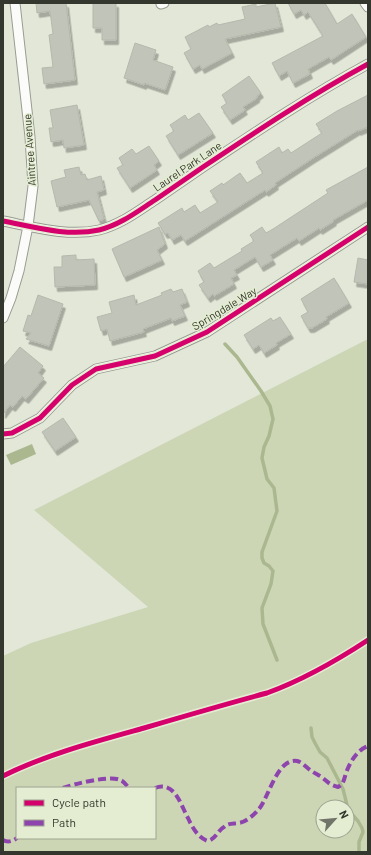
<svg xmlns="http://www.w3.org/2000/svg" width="371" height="855" font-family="Barlow,sans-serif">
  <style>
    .green { fill: #ccd6b5; fill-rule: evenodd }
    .water { fill: #abb88f }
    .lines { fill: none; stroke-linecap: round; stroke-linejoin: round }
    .stream { stroke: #abb88f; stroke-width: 3.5 }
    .building { fill: #c1c5b9; stroke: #b5b8ad; filter: url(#shadow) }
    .minor-casing { stroke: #989c90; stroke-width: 11 }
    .minor { stroke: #fbfbf9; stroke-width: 9 }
    .quiet { stroke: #8e44ad; stroke-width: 4; stroke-dasharray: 8 4; stroke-linecap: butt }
    .cycleway-casing { stroke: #e4edd2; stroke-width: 8 }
    .cycleway { stroke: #d6006c; stroke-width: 5 }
    .labels { text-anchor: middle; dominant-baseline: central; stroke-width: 3; stroke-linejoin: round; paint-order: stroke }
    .street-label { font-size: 11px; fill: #34372d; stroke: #e4edd2 }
  </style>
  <defs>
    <filter id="shadow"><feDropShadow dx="2.5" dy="4.5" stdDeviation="0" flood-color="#0004"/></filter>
  </defs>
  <rect width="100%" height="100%" fill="#e2e7d8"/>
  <path class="green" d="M368 339V852H3V656L31 643 148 607 34 510ZM17 788H155V838H17ZM323 807H347V831H323Z"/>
  <path class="water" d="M32 444 36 454 11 465 6 455Z"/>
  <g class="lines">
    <path class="stream" d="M225 344 237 357 261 391 270 406 273 419 269 436 264 447 262 458 267 479 274 488 277 511 262 552V558L264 563 269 566 273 571 271 584 262 608 263 624 277 660
      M311 728 312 737 315 743 320 752 327 758 343 789 347 805 349 811 358 821 362 828 363 832 359 842V852"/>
  </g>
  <path class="building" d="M36 3H66L75 80 44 84 42 68 53 67 49 35 53 34 50 11 37 13Z
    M93 3H116V40H102V28H93Z
    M275 3 281 27 225 39 232 53 202 69 200 65 193 69 184 53 191 49 185 37 208 25 209 27 217 23 218 25 245 19 242 7 256 4V7Z
    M288 3H325L337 24 352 14 366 37 331 60 329 57 308 69 310 74 293 83 287 71 279 76 272 63 323 36 308 12 304 15 301 10 294 14Z
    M135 43 156 50 153 60 173 67 165 90 144 83V85L124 78Z
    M249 76 261 93 257 96V98L243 107 245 110 230 120 221 107 227 103 222 95Z
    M368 95V127L358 131V130L313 158 275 183 276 185 266 192 265 190 185 241 181 235 172 240 168 233 165 234 158 223 182 208 184 212 195 205 200 213 218 202 210 191 222 183 223 185 240 173 247 183 263 173 256 162 279 147 282 153 288 149 291 153 322 133 316 124 337 111Z
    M77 105 84 145 64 148 63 140 51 142 49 128H53L50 110Z
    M199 113 213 133 178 155 166 136 174 131 170 125 185 115 188 120Z
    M149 146 159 161 154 165 157 170 130 188 117 168 123 165 119 158 132 149 136 154Z
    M79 167 81 175 85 174 87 180 101 176 104 190 97 192 104 219 99 221 89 200 57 207 51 181 66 177 64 170Z
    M368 167V200L333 220 334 221 320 230 319 228 299 241 297 238 270 255 273 260 261 267 255 257 234 270 237 275 231 278 234 284 214 296 213 294 208 298 199 285 204 282 198 271 210 263 214 268 242 251 241 249 254 241 250 235 262 227 266 233 273 229 328 193 326 190Z
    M159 227 165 244 157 250 162 260 124 277 112 249Z
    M76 255V260L94 259 95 285 55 287 54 267H62V256Z
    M358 258 368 260V284L354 282Z
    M334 278 349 303 326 317 327 319 312 328H308L301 316 308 312 301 299Z
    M171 289 173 292 182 289 187 302 180 305 185 316 172 321 171 318 143 329 144 332 110 341 107 329 101 331 97 317 112 313 109 302 134 295 136 305 162 295 161 293Z
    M38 295 63 304 49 346 26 339 31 333 23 331 28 315 31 316Z
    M280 317 291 334 276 343 277 345 264 353 259 345 253 349 244 335 271 318 273 321Z
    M20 347 43 366 38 373 44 378 26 399 22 396 13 407 10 405 3 414V367Z
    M63 418 76 437 55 451 42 432Z"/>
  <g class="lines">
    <g class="minor-casing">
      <path id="minor" d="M365 3 368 7
        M161 4 164 3
        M3 221C34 227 68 237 99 230 120 225 138 211 155 200 171 189 187 178 203 167 257 131 311 95 368 64
        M3 318 11 298 19 271 28 226 33 186 30 137 15 3
        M3 434 12 433 40 418 72 385 96 369 155 356 207 332 368 227"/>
    </g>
    <use href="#minor" class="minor"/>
    <path class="quiet" d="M63 788C74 784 110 775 120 780 124 781 126 785 129 788
      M155 788C175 780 181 806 188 818 192 827 198 838 208 841 217 838 217 831 224 827 228 823 233 824 239 823 246 822 254 815 259 809 269 797 277 758 297 761 302 762 306 767 310 770 314 773 319 775 323 778 329 783 330 785 338 787 344 784 344 779 346 773 350 762 357 750 368 746
      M3 840C8 843 13 841 17 838"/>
    <g class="cycleway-casing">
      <path id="cycleway" d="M3 221C34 227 68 237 99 230 120 225 138 211 155 200 171 189 187 178 203 167 257 131 311 95 368 64
        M3 434 12 433 40 418 72 385 96 369 155 356 207 332 368 227
        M3 776C47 754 97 741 144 728 185 716 226 704 267 693 303 680 336 661 368 640"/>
    </g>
    <use href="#cycleway" class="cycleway"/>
  </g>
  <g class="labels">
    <g class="street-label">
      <text transform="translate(29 150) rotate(-94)">Aintree Avenue</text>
      <text transform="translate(187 166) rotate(-34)">Laurel Park Lane</text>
      <text transform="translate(224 308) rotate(-31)">Springdale Way</text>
    </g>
  </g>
  <rect width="371" height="855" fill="none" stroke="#34372d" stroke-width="8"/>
  <rect x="16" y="787" width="140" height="52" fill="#e4edd2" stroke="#9ea490"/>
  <rect x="24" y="800" width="20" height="6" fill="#d6006c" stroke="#9ea490"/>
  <text x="52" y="807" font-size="12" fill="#34372d">Cycle path</text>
  <rect x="24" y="820" width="20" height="6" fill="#8e44ad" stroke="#9ea490"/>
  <text x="52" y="827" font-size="12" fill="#34372d">Path</text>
  <g transform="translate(335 819) rotate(63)"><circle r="19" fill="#e4edd2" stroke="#9ea490"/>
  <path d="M0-3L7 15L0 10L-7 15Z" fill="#717569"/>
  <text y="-6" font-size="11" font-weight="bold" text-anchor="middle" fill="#34372d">N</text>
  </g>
</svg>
